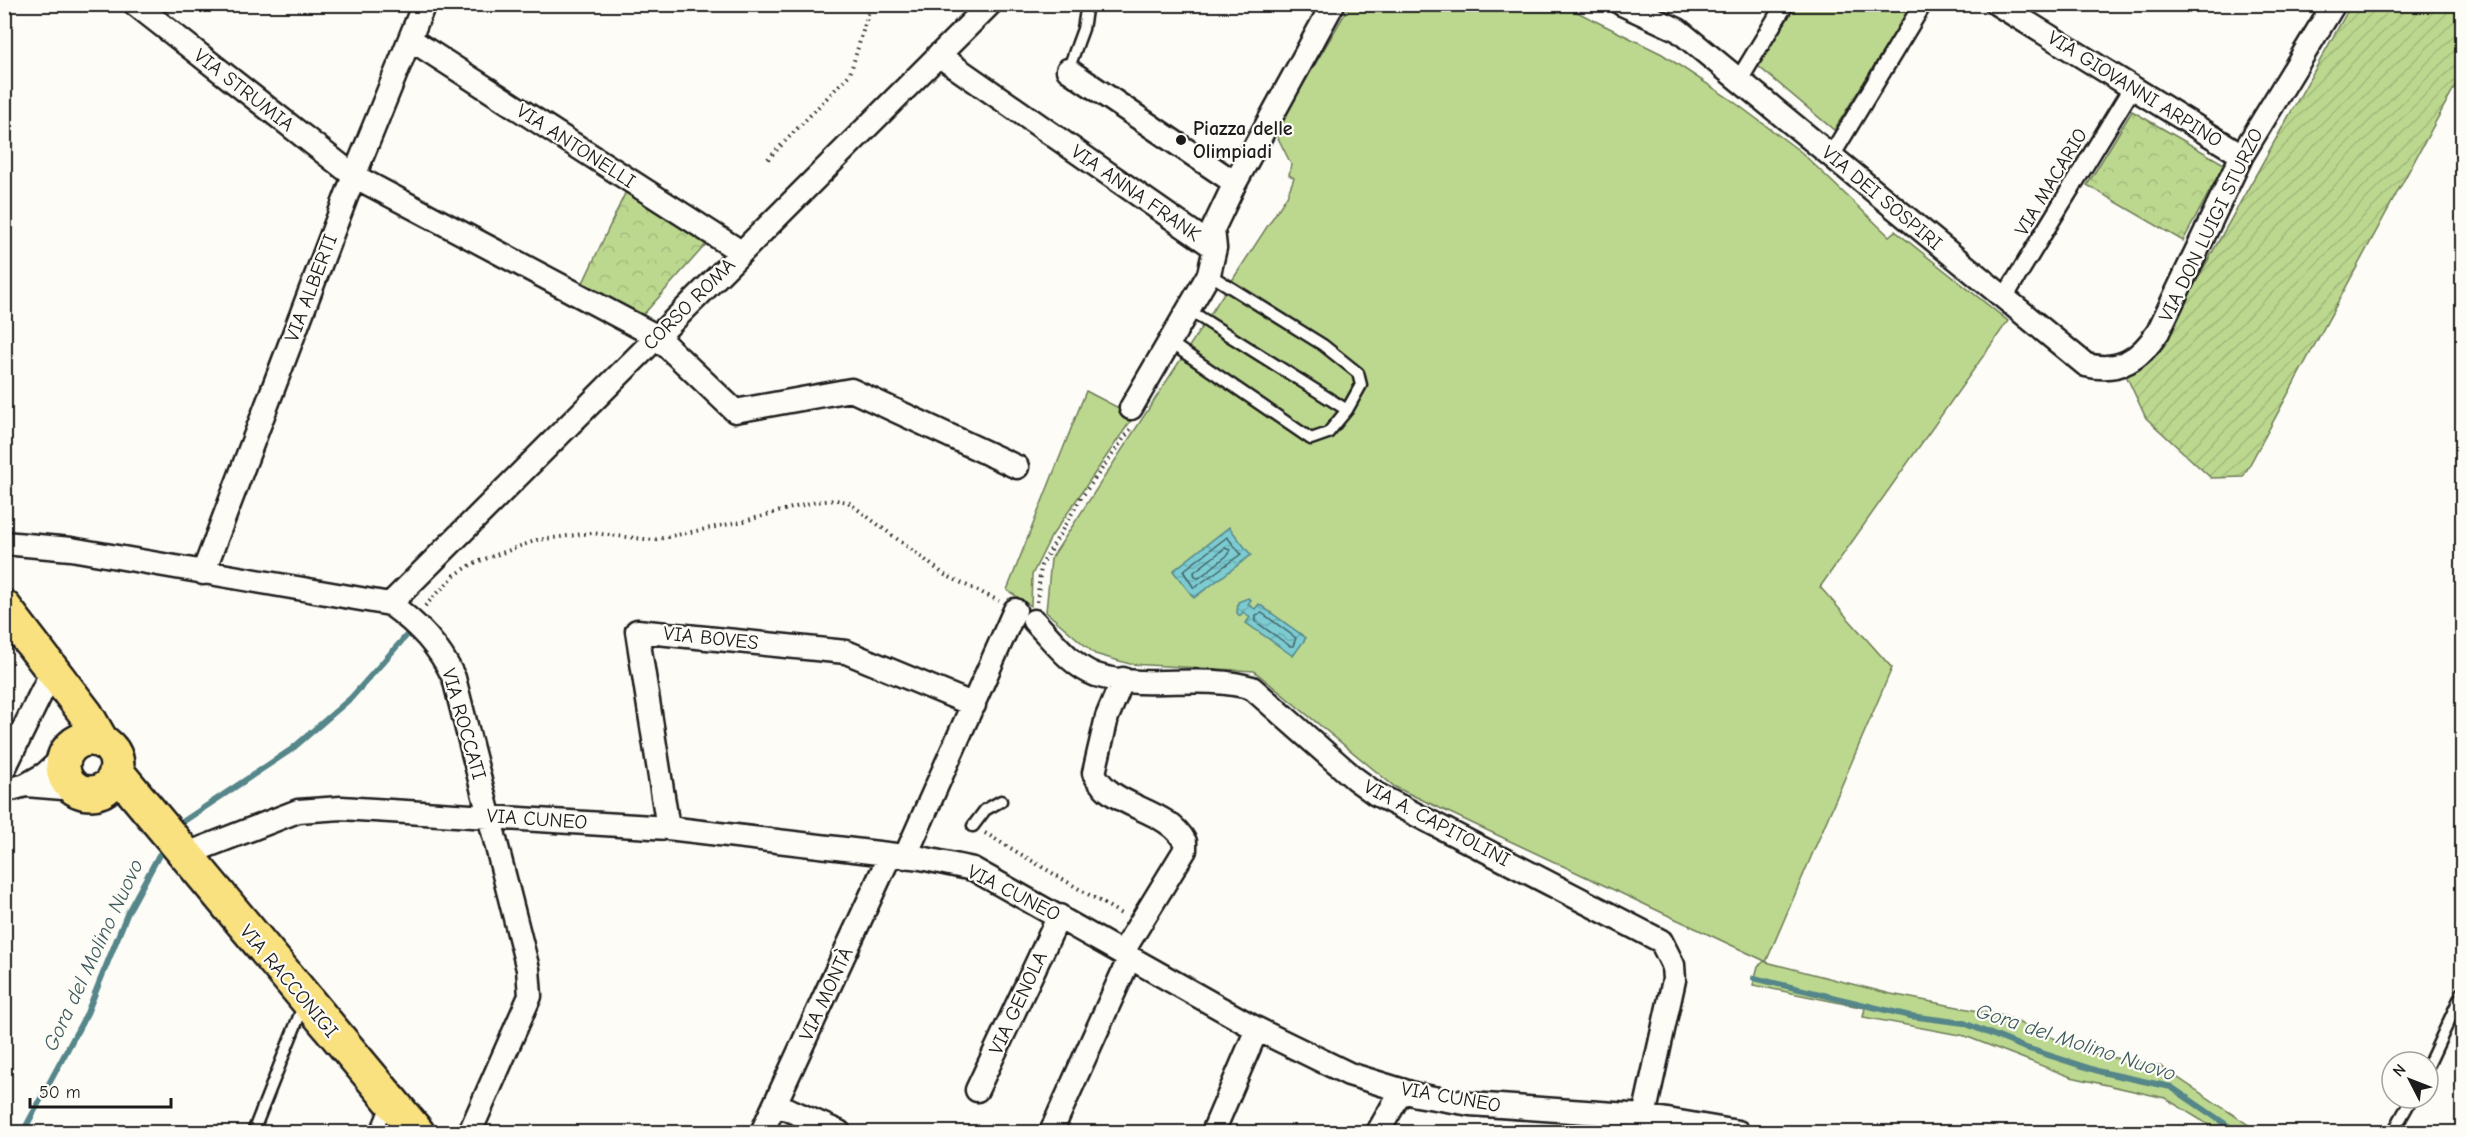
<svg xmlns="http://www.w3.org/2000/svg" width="2467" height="1137" font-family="'Comic Neue',sans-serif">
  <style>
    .grass { fill: #bcd88f; stroke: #6c7a56; stroke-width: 1.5 }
    .forest { fill: url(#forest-crowns); stroke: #6c7a56; stroke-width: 1.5 }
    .garden { fill: url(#garden-furrows); stroke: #6c7a56; stroke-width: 1.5 }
    .water { fill: url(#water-waves); stroke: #558689; stroke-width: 1.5 }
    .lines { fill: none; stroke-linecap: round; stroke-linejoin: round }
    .shore { stroke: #426265; stroke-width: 1.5 }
    .stream { stroke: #558689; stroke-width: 6 }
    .service-casing { stroke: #1c1c1c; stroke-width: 15 }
    .pedestrian-casing { stroke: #1c1c1c; stroke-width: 21 }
    .minor-casing { stroke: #1c1c1c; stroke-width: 27 }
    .primary-casing { stroke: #1c1c1c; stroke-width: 38 }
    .path { stroke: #1c1c1c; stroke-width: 4; stroke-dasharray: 1.5 4.5; stroke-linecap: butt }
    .service { stroke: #fdfcf7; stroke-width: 10 }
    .pedestrian { stroke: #fdfcf7; stroke-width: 16 }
    .minor { stroke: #fdfcf7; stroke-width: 22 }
    .primary { stroke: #fae180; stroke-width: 33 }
    .poi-dot { fill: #1c1c1c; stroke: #fdfcf7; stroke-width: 2 }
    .labels { text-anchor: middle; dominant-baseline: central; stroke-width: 4.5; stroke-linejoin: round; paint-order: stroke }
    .street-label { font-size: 20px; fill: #1c1c1c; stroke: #fdfcf7 }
    .poi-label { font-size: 20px; font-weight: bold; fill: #1c1c1c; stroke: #fdfcf7; text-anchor: start }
    .water-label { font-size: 21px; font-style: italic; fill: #3d5a5c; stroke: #fdfcf7 }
  </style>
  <defs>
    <pattern id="forest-crowns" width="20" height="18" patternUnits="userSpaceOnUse" patternTransform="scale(1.5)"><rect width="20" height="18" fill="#bcd88f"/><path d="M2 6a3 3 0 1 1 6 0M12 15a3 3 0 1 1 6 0" fill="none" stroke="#a1b97b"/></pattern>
    <pattern id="garden-furrows" width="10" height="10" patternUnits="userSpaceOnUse" patternTransform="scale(1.5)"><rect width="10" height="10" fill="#bcd88f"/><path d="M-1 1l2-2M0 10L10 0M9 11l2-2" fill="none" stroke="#a1b97b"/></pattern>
    <pattern id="water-waves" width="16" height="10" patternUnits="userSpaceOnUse" patternTransform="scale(1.5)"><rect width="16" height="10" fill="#7bccd2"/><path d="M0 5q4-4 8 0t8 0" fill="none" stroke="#6aafb4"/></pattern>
  </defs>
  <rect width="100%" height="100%" fill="#fdfcf7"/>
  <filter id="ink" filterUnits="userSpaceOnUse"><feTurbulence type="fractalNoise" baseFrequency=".0167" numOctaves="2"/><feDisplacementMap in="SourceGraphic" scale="12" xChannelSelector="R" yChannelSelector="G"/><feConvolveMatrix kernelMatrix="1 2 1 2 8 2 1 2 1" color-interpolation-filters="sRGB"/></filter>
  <g filter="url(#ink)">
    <path class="grass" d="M1350 5H1563L1662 54 1730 99 1801 152 1889 236 1895 231 2008 321 1820 587 1892 668 1766 962 1891 994 2004 1016 2087 1053 2160 1066 2259 1132H2220L2165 1098 2071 1077 1965 1036 1863 1017 1865 1008 1753 985 1758 966 1765 961 1395 787 1254 671 1130 664 1095 654 1046 612 1051 559 1287 196 1294 178 1289 175 1291 164 1275 132Z
      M1796 5H1912L1834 130 1758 66Z
      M1086 391 1134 416 1051 537 1032 575 1031 606 1007 590Z"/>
    <path class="forest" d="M2132 111 2224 164 2183 241 2087 185Z
      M629 185 709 241 642 316 582 285Z"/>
    <path class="garden" d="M2351 5H2448L2462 16V73L2243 477 2211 478 2146 418 2125 373 2152 360Z"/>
    <path class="water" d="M1229 527 1251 555 1194 598 1173 571Z
      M1248 598 1251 600 1248 604 1255 609 1259 604 1306 638 1293 656 1246 623 1250 617 1243 612 1240 616 1237 613 1238 602Z"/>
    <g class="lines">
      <path class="shore" d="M1227 537 1241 554 1194 588 1183 571Z
        M1225 548 1230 550 1229 554 1199 578 1195 577 1194 572Z
        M1262 613 1296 638 1293 646H1290L1256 622V615Z"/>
      <path class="stream" d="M184 821 292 749 351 698 407 635
        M1754 978 1910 1016 1964 1023 2023 1047 2101 1072 2171 1087 2237 1132
        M23 1132 87 1013 128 912 159 855"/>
      <g class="service-casing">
        <path id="service" d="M1068 70 1083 29 1087 4
          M1209 274 1323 345 1358 373 1361 385 1347 410
          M1169 342 1311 439 1328 433 1347 410 1187 309
          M973 826 985 810 1001 801
          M2428 1066 2462 993
          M253 1132 304 1004
          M376 1132 387 1105
          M2393 1132 2412 1098"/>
      </g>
      <g class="pedestrian-casing">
        <path id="pedestrian" d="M1739 80 1785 4
          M1831 156 1923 4
          M2004 298 2132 88"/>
      </g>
      <g class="minor-casing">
        <path id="minor" d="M135 4 354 176 656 336 735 411 851 390 1017 467
          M1622 4 1678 30 2086 365C2120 373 2140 359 2158 332L2242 155 2334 4
          M1997 4 2242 155
          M410 39 741 252
          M938 55 1215 248 1209 274 1131 408
          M1068 70 1235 183 1213 229 1215 248
          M1235 183 1333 4
          M4 543 71 549 390 604C419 625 439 646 454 678L528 969 530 996 470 1132
          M203 573 354 176 424 4
          M390 604 990 4
          M1034 621C1052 639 1071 666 1096 675 1146 691 1203 673 1252 688L1354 778 1376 794 1661 941 1673 965 1674 980 1644 1116
          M4 769 52 671
          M26 785 45 774 65 756
          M4 791 26 785 75 789
          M668 828 637 631 846 652 974 705
          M184 855 298 811 341 808 668 828 921 858 973 869 1257 1029 1349 1074 1417 1095 1470 1104 1644 1116 1738 1132
          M905 857 1015 610
          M1122 953 1185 850V842C1167 807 1111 809 1094 773L1107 717 1123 679
          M977 1090 1059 916
          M776 1104 839 1132
          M762 1132 890 855
          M1051 1132 1130 957
          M1213 1132 1257 1029
          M1378 1132 1402 1090"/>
      </g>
      <g class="primary-casing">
        <path id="primary" d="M4 607 86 714 102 742
          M63 766a27 27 0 1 1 54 0a27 27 0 1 1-54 0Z
          M116 771 417 1132"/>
      </g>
      <path class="path" d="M768 159 850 74 871 4
        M1037 602 1041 566 1081 498 1132 427
        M425 606 455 575 474 563 537 540 592 533 653 540 744 521 814 502 836 500 848 502 945 575 999 601
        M985 833 1123 915"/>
      <use href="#service" class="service"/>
      <use href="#pedestrian" class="pedestrian"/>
      <use href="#minor" class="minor"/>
      <use href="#primary" class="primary"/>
    </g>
  </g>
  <circle class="poi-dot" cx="1181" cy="140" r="6"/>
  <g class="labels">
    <g class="street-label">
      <text transform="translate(2135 89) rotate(32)">VIA GIOVANNI ARPINO</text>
      <text transform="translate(244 90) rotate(38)">VIA STRUMIA</text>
      <text transform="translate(576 146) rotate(33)">VIA ANTONELLI</text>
      <text transform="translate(2051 182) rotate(-59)">VIA MACARIO</text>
      <text transform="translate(1136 193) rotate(35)">VIA ANNA FRANK</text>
      <text transform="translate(1882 198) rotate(40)">VIA DEI SOSPIRI</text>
      <text transform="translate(2211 225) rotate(-64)">VIA DON LUIGI STURZO</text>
      <text transform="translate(311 288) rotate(-69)">VIA ALBERTI</text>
      <text transform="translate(689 304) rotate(-45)">CORSO ROMA</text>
      <text transform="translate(711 638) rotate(6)">VIA BOVES</text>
      <text transform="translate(464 724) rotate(74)">VIA ROCCATI</text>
      <text transform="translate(537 819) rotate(4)">VIA CUNEO</text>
      <text transform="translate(1437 823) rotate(28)">VIA A. CAPITOLINI</text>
      <text transform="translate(1014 893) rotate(27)">VIA CUNEO</text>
      <text transform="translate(289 981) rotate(50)">VIA RACCONIGI</text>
      <text transform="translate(826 994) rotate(-65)">VIA MONTÀ</text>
      <text transform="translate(1018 1003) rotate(-65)">VIA GENOLA</text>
      <text transform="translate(1451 1097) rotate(10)">VIA CUNEO</text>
    </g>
    <g class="poi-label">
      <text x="1193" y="128">Piazza delle<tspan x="1193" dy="23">Olimpiadi</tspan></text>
    </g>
    <g class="water-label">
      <text transform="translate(93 955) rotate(-65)">Gora del Molino Nuovo</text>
      <text transform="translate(2076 1042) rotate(18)">Gora del Molino Nuovo</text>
    </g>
  </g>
  <rect width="2467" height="1137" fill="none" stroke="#fdfcf7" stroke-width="24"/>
  <rect x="12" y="12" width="2443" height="1113" fill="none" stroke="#1c1c1c" stroke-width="2" filter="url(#ink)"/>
  <g transform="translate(2410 1080) rotate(312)"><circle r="28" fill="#fdfcf7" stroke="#a3a29f" stroke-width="1.5"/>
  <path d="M0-4.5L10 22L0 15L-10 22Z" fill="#1c1c1c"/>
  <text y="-9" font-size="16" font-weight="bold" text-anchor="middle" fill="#1c1c1c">N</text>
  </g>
  <path d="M30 1098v9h141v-9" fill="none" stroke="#1c1c1c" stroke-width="3"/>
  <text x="39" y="1098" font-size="18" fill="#1c1c1c" stroke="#fdfcf7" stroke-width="4.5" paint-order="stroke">50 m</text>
</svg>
